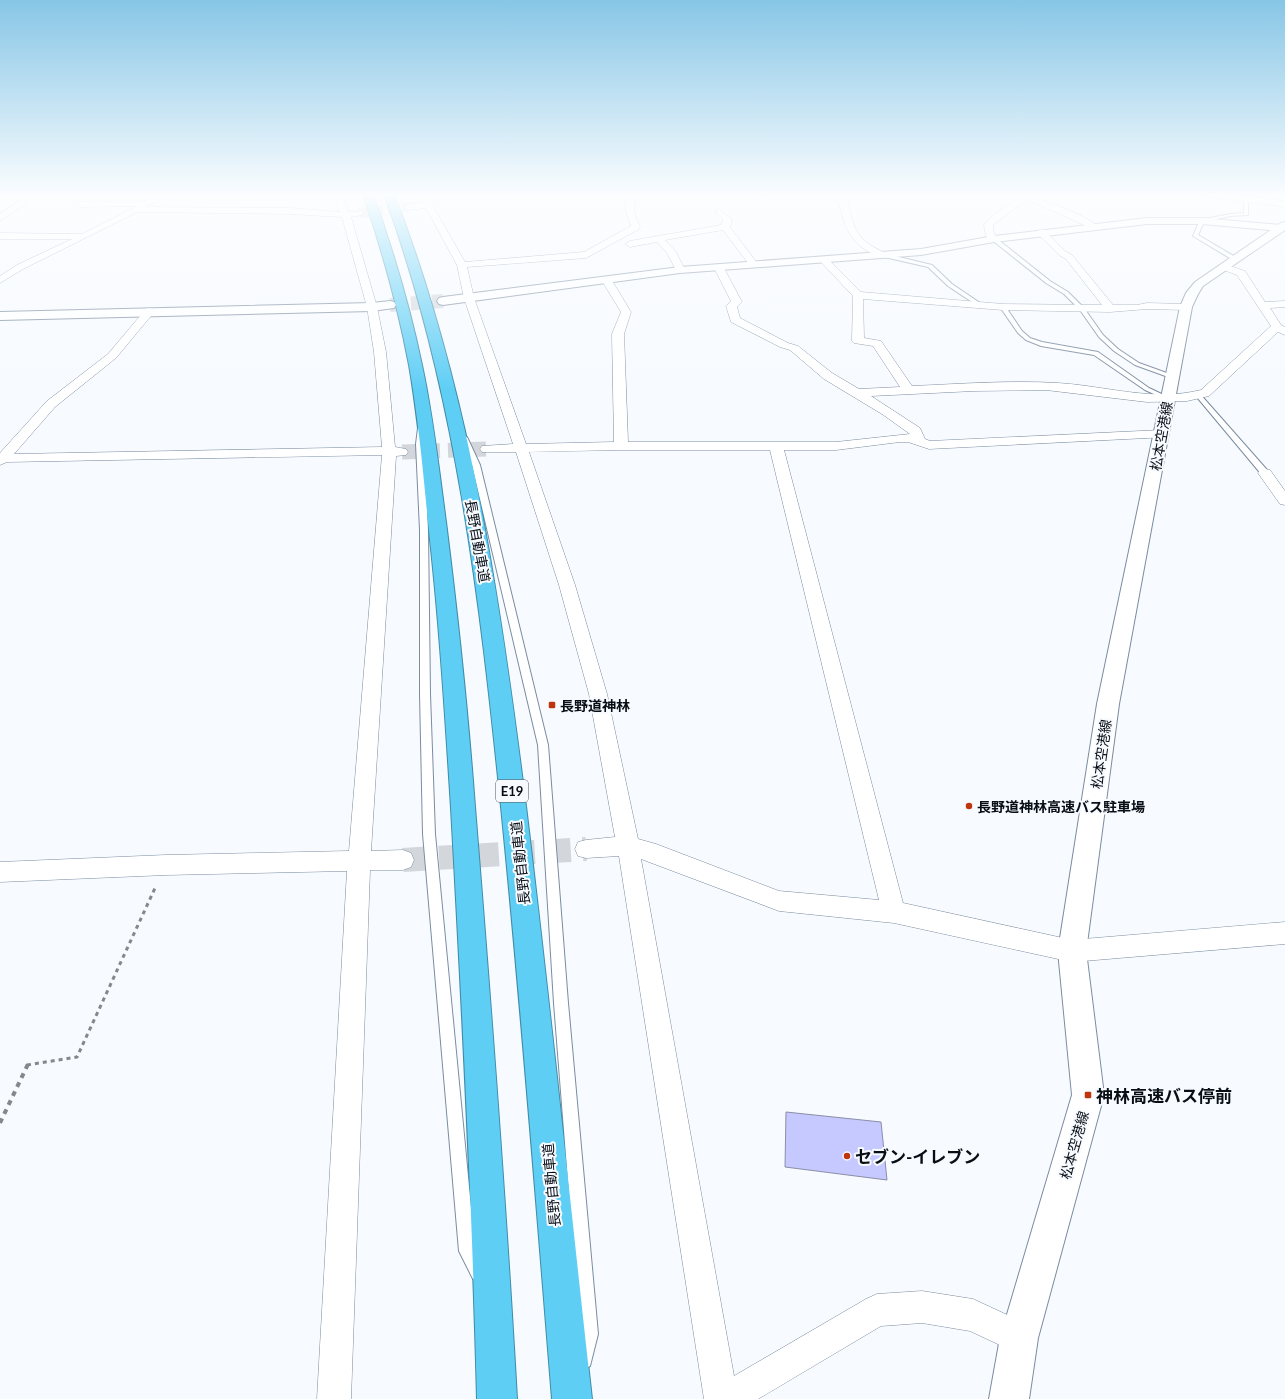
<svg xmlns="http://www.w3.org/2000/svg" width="1285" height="1399" font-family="Lato,'Noto Sans JP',sans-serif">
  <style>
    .building { fill: #c5c9ff; stroke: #8b8ea6 }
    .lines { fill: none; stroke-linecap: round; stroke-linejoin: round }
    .minor-tunnel-far2 { stroke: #d3d7dc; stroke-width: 10; stroke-dasharray: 10 4.5; stroke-linecap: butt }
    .minor-tunnel-far1 { stroke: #d3d7dc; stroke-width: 15; stroke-dasharray: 15 8; stroke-linecap: butt }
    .minor-tunnel { stroke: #d3d7dc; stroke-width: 24; stroke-dasharray: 24 12; stroke-linecap: butt }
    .tertiary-tunnel { stroke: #d3d7dc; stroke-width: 14; stroke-dasharray: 14 7; stroke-linecap: butt }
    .service-casing { stroke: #7b8ca0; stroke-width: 2 }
    .minor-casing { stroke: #7b8ca0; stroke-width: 1 }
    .tertiary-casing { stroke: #7b8ca0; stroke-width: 2 }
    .secondary-casing { stroke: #7b8ca0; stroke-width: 2 }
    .motorway-casing { stroke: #418ba7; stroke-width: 2 }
    .path-far1 { stroke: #83888e; stroke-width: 3; stroke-dasharray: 4 4; stroke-linecap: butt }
    .path { stroke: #83888e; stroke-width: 4; stroke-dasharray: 5 5; stroke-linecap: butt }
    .service { fill: #fff; fill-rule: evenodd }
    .minor { fill: #fff; fill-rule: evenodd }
    .tertiary { fill: #fff; fill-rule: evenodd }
    .secondary { fill: #fff; fill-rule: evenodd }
    .motorway { fill: #5fcef5; fill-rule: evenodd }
    .poi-dot { fill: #bf350e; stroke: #f7faff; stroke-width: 1.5 }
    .labels { text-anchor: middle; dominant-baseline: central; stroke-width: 4; stroke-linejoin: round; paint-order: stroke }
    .shield { fill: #f7faff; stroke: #50555b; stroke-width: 1 }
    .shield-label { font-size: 13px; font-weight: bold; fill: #080e15 }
    .street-label { font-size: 14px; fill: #080e15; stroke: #f7faff }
    .poi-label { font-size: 14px; font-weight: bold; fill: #080e15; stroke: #f7faff; text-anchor: start }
    .near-poi-label { font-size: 17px; font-weight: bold; fill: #080e15; stroke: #f7faff; text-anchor: start }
  </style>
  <rect width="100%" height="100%" fill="#f7faff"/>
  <path class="building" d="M786 1112 881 1122 887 1180 785 1167Z"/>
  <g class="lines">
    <path class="minor-tunnel-far2" d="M359 213 408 207"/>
    <path class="minor-tunnel-far1" d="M402 452 487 449"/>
    <path class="minor-tunnel" d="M403 860 586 849"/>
    <path class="tertiary-tunnel" d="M390 305 443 301"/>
    <g class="service-casing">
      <path id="service" d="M1244 199 1248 200V215L1230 216 1204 222 1198 235 1237 258V260H1233L1193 236 1200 220 1230 214 1244 213Z
        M992 238H996L1050 281 1068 292 1084 308 1103 335 1118 349 1139 363 1175 376V378H1171L1135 365 1114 351 1099 337 1080 310 1064 294 1046 283 992 240Z
        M882 253 932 265 952 284 983 305 978 306 948 286 928 267 880 256V254Z
        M1001 306H1005L1022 331 1030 338 1042 342 1098 352 1149 388 1170 398 1165 399 1145 390 1094 355 1041 346 1026 340 1018 333 1000 307Z
        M1196 394H1200L1268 471V475H1262L1196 396Z
        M421 426 424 428V444L428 530 430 694 435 834 475 1249 487 1273 485 1279 479 1281 473 1279 459 1251 423 834 420 694V530L416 444 418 428Z
        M461 437H467L468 439 480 465 548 745 568 1003 598 1334 590 1366 584 1369 578 1366 575 1360 580 1334 554 1003 538 745 472 465 460 439Z"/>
    </g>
    <g class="minor-casing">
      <path id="minor" d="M159 194H170L146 207 290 208 340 212 333 194H341L349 212 362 211 363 213 362 215 351 217 377 307 386 352 395 447 406 449 408 452 406 455 396 456 371 851 403 850 411 853 414 860 411 867 403 870H370L351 1399H317L347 871 166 875 0 882V862L166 855 349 851 382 455 7 462 0 465V453L47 401 108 354 146 309 150 308 155 311 116 358 55 407 14 454 382 447 374 352 367 307 342 217 290 214 137 212 23 269 0 283V276L17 265 72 239H0V233L82 234 137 206 81 207 77 204 78 202 146 201Z
        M418 194H426L465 262 584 252 631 226 626 212V194H634V212L640 227 639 229 586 258 467 267 474 298 526 444 614 442 612 334 621 312 602 281 607 278 611 279 631 312 624 334 628 442H836L910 434 882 414 824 379 790 350 780 347 731 322 726 306 731 301 714 268 719 265 724 268 742 302 737 307 740 318 788 343 798 346 832 373 859 389 900 387 873 346 854 343 852 341 853 296 821 262 819 260 821 258H827L861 292 1003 304 1102 305 1066 259 1059 255 1036 232 1041 229 1044 230 1065 251 1072 255 1113 305H1137L1147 303 1186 304 1191 307 1186 310 1147 309 1110 312 1003 310 863 299 864 338 881 341 912 386C960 384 1010 380 1058 383 1106 386 1153 402 1201 390L1271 326 1237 275 1221 269 1219 267 1221 265H1227L1245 271 1265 302 1285 301V307L1270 308 1281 325 1285 327V335L1278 332 1209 396 1187 401 1147 402 1046 390 974 391 871 396 920 428 925 439 930 441 1162 430 1167 431 1169 434 1167 437 929 449 908 442H900L836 450H784L903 903 1072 940 1285 922V944L1072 962 894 923 779 911 641 859 734 1376 866 1299 877 1294 922 1291 973 1299 1031 1326 1035 1338 1031 1350 1019 1354 970 1331 922 1323 881 1326 758 1399H704L619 856 586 858 578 856 575 849 578 842 586 840 615 837 589 694 559 585 516 452H482L480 449 482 446 513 444 464 298 457 265 426 208 408 210 404 207 408 204 423 203ZM621 450H770L879 900 779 891 656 844 638 839 607 694 575 585 529 452Z
        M833 194H845C856 227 850 236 885 253L887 255 885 257C880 258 876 256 871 253 846 240 844 221 837 197Z
        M1018 194C1031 194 1089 216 1097 226L1096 228H1090L1056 212 1026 200 993 225 994 234 999 239 994 242C985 240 985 232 984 224L993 215 1020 197Z
        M1196 194H1225L1285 201V207L1200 196Z
        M21 200 24 201 25 203 24 205 0 221V214Z
        M719 209 732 219 730 227 757 263 759 265 757 267H751L723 230 665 240 676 252 685 270 680 273 677 272 667 253 657 242 630 247 625 244 630 241 721 225 723 220 715 212Z
        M1265 469 1270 470 1285 491V505L1280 504 1258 473 1260 470Z"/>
    </g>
    <g class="tertiary-casing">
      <path id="tertiary" d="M1147 218H1202L1281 225 1285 226V230L1281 231 1202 224H1147L994 242 921 255 680 273 443 305 439 304 437 301 439 298 443 297 680 267 921 249 994 236Z
        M390 301 394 302 396 305 394 308 372 311 0 320V312L372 303Z"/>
    </g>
    <g class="secondary-casing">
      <path id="secondary" d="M1285 222V230L1203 286 1198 294 1192 307 1119 704 1086 951 1104 1095 1038 1338 1029 1399H989L1000 1338 1072 1095 1058 951 1097 704 1180 307 1186 293 1195 282 1281 223Z"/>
    </g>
    <g class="motorway-casing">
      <path id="motorway" d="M363 194H373C393 250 410 307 422 365 433 416 439 469 446 522 458 617 468 712 475 807 491 1004 506 1202 517 1399H477C472 1202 462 1005 451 808 445 713 439 617 428 522 423 470 418 417 409 365 398 307 382 250 363 194Z
        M384 194H394C470 390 500 599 526 806 550 1003 570 1201 592 1399H552C536 1202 521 1004 501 807 480 600 456 390 384 194Z"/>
    </g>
    <path class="path-far1" d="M27 1065 77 1057 156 886"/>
    <path class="path" d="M0 1123 28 1064"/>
    <use href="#service" class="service"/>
    <use href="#minor" class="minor"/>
    <use href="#tertiary" class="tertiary"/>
    <use href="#secondary" class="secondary"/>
    <use href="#motorway" class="motorway"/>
  </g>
  <linearGradient id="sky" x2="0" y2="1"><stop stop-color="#87c6e6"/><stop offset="0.5" stop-color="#fbfdff"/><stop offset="1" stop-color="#fbfdff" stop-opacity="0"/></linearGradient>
  <rect width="1285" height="390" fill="url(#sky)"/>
  <g class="poi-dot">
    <rect x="548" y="701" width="8" height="8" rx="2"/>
    <circle cx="969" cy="806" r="4"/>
    <rect x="1084" y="1091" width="8" height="8" rx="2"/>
    <circle cx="847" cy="1156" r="4"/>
  </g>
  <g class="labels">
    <rect class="shield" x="496" y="780" width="32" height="22" rx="3"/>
    <g class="shield-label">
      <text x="512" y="791">E19</text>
    </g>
    <g class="street-label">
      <text transform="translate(1161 436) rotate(-80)">松本空港線</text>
      <text transform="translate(478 541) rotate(80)">長野自動車道</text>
      <text transform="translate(1101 754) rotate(-82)">松本空港線</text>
      <text transform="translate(520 863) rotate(-96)">長野自動車道</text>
      <text transform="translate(1074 1145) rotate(-74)">松本空港線</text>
      <text transform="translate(551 1185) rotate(-95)">長野自動車道</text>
    </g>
    <g class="poi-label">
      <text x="560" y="705">長野道神林</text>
      <text x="977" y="806">長野道神林高速バス駐車場</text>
    </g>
    <g class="near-poi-label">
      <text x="1096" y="1095">神林高速バス停前</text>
      <text x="855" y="1156">セブン-イレブン</text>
    </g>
  </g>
</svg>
